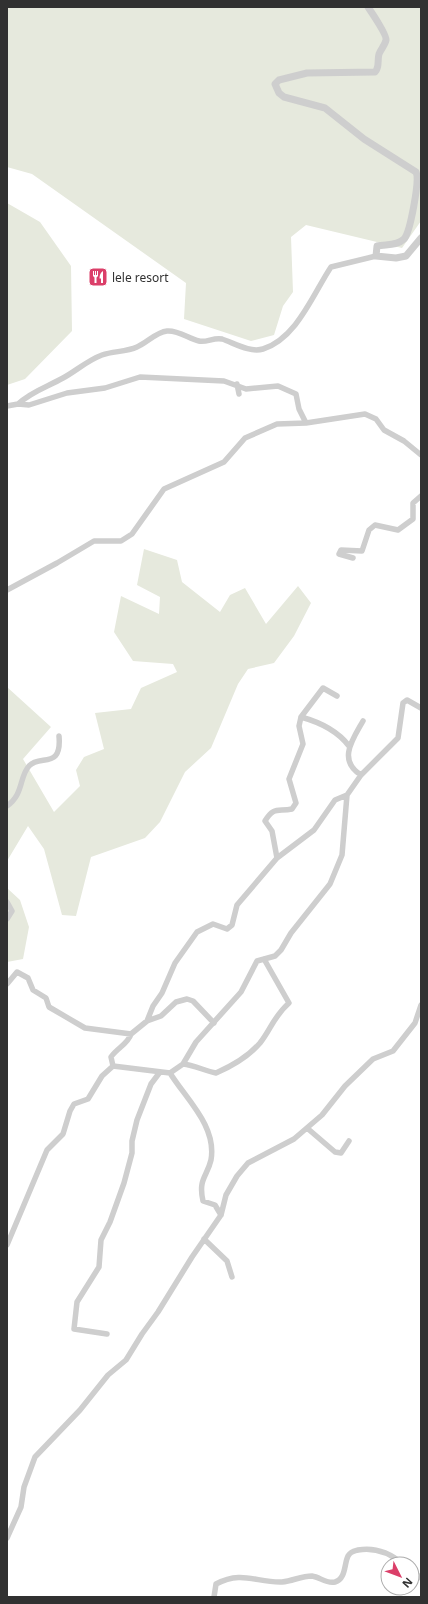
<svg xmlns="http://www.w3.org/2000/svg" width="428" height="1604" font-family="'Noto Sans',sans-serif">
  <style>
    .green { fill: #e6e9dd }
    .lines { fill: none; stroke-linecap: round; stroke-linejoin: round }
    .minor { stroke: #cecece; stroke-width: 5.5 }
    .tertiary { stroke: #cecece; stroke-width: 7 }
    .labels { text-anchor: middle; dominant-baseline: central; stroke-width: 4; stroke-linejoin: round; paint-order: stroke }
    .poi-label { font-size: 12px; fill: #313131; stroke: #fff; text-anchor: start }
  </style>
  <rect width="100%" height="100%" fill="#fff"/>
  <path class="green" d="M7 7H421V221L402 248 306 225 291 237 293 292 283 306 274 335 251 341 184 319 186 283 32 174 7 167Z
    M7 203 40 222 71 266 72 331 25 379 7 385Z
    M144 549 177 560 182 582 220 612 230 595 245 588 266 624 298 586 311 603 294 636 274 663 248 669 238 684 211 748 185 772 160 822 145 838 91 857 76 916 62 915 44 849 28 826 7 861V687L51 727 23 759 54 812 80 786 76 770 84 757 104 749 95 713 131 709 141 688 177 672 173 664 133 661 114 632 121 596 159 614 160 597 137 585Z
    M7 888 20 900 29 927 23 959 7 962Z"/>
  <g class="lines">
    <path class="minor" d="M237 384 239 394
      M18 404C32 391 47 387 63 378 76 371 88 360 102 355 113 351 126 352 137 347 147 343 156 332 167 331 178 330 188 338 199 341 206 343 214 337 222 339 234 343 250 353 263 349 297 338 313 294 331 267L376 256
      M7 406 18 404 29 405 67 393 105 388 140 377 224 381 246 389 278 386 296 394 299 409 306 423
      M353 558 339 554 341 550 362 551 369 530 375 525 398 530 413 519V503L421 496
      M7 590 57 563 94 541H121L132 534 164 489 224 462 245 438 277 424 306 423 365 414 376 419 384 430 404 441 421 455
      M337 696 323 688 301 717C319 722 337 730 349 746
      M361 775C337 760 353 739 363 721
      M7 806C24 794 19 777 29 766 40 754 62 770 59 736
      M277 858 272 831 265 821C274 806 278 812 292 809L296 803 289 779 303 744 299 726 301 717
      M7 902 12 911 7 919
      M7 984 17 972 28 978 33 990 46 998 49 1007 85 1028 131 1034 147 1021 161 1016 176 1002 187 999 193 1001 214 1023
      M147 1021 153 1006 162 993 175 963 197 932 213 924 227 929 232 925 237 905 277 858 314 830 335 800 347 795
      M183 1064C194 1065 205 1071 216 1073 232 1066 248 1057 260 1043 271 1029 274 1016 289 1003L264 959
      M113 1066 111 1057C117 1048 128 1044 131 1034
      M170 1073C186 1099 217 1126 211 1160 207 1177 198 1179 203 1201L215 1205 221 1215
      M307 1128 335 1152 341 1153 349 1141
      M204 1239 227 1261 232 1277
      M7 1245 47 1150 63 1134 70 1111 74 1104 88 1099 102 1076 113 1066 170 1073 183 1064 196 1042 241 992 257 961 275 956 281 950 291 933 330 884 342 855 347 795 361 775 398 738 403 703 407 700 421 708
      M107 1334 74 1329 77 1302 99 1267 101 1240 110 1222 124 1183 132 1153V1141L137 1120 151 1084 160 1072
      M7 1538 21 1507 24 1487 35 1457 80 1410 108 1375 126 1360 142 1334 158 1312 192 1257 221 1215 226 1195 237 1176 248 1163 294 1139 322 1115 345 1086 373 1059 393 1051 415 1023 421 1005
      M412 1571 421 1578
      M214 1597 216 1584C242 1570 257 1583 282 1582 293 1581 301 1576 312 1576 320 1577 326 1584 335 1582 346 1579 344 1564 348 1556 351 1551 354 1551 358 1550 375 1547 390 1553 403 1564"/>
    <path class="tertiary" d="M368 7C372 13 387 35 386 40 385 45 381 49 379 54 377 60 380 67 375 72L307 73 279 80 275 84 279 93 284 97 325 108 364 139 416 172C420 180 410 233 404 239 397 246 386 244 377 246L376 256 396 258 406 256 421 238"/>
  </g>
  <defs>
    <g id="restaurant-square" transform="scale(1)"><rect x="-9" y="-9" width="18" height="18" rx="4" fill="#db3f69" stroke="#fff"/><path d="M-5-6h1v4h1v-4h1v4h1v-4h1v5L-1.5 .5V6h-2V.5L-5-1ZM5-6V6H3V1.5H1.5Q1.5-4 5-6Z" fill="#fff"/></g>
  </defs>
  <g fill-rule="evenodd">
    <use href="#restaurant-square" x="98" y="277"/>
  </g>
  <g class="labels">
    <g class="poi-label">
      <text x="112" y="277">lele resort</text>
    </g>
  </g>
  <rect width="428" height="1604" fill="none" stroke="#313131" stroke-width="16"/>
  <g transform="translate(400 1576) rotate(132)"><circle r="19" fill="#ffffff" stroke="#adadad"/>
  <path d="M0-3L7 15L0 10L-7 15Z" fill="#db3f69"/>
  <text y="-6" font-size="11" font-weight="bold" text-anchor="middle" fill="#313131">N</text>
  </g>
</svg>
